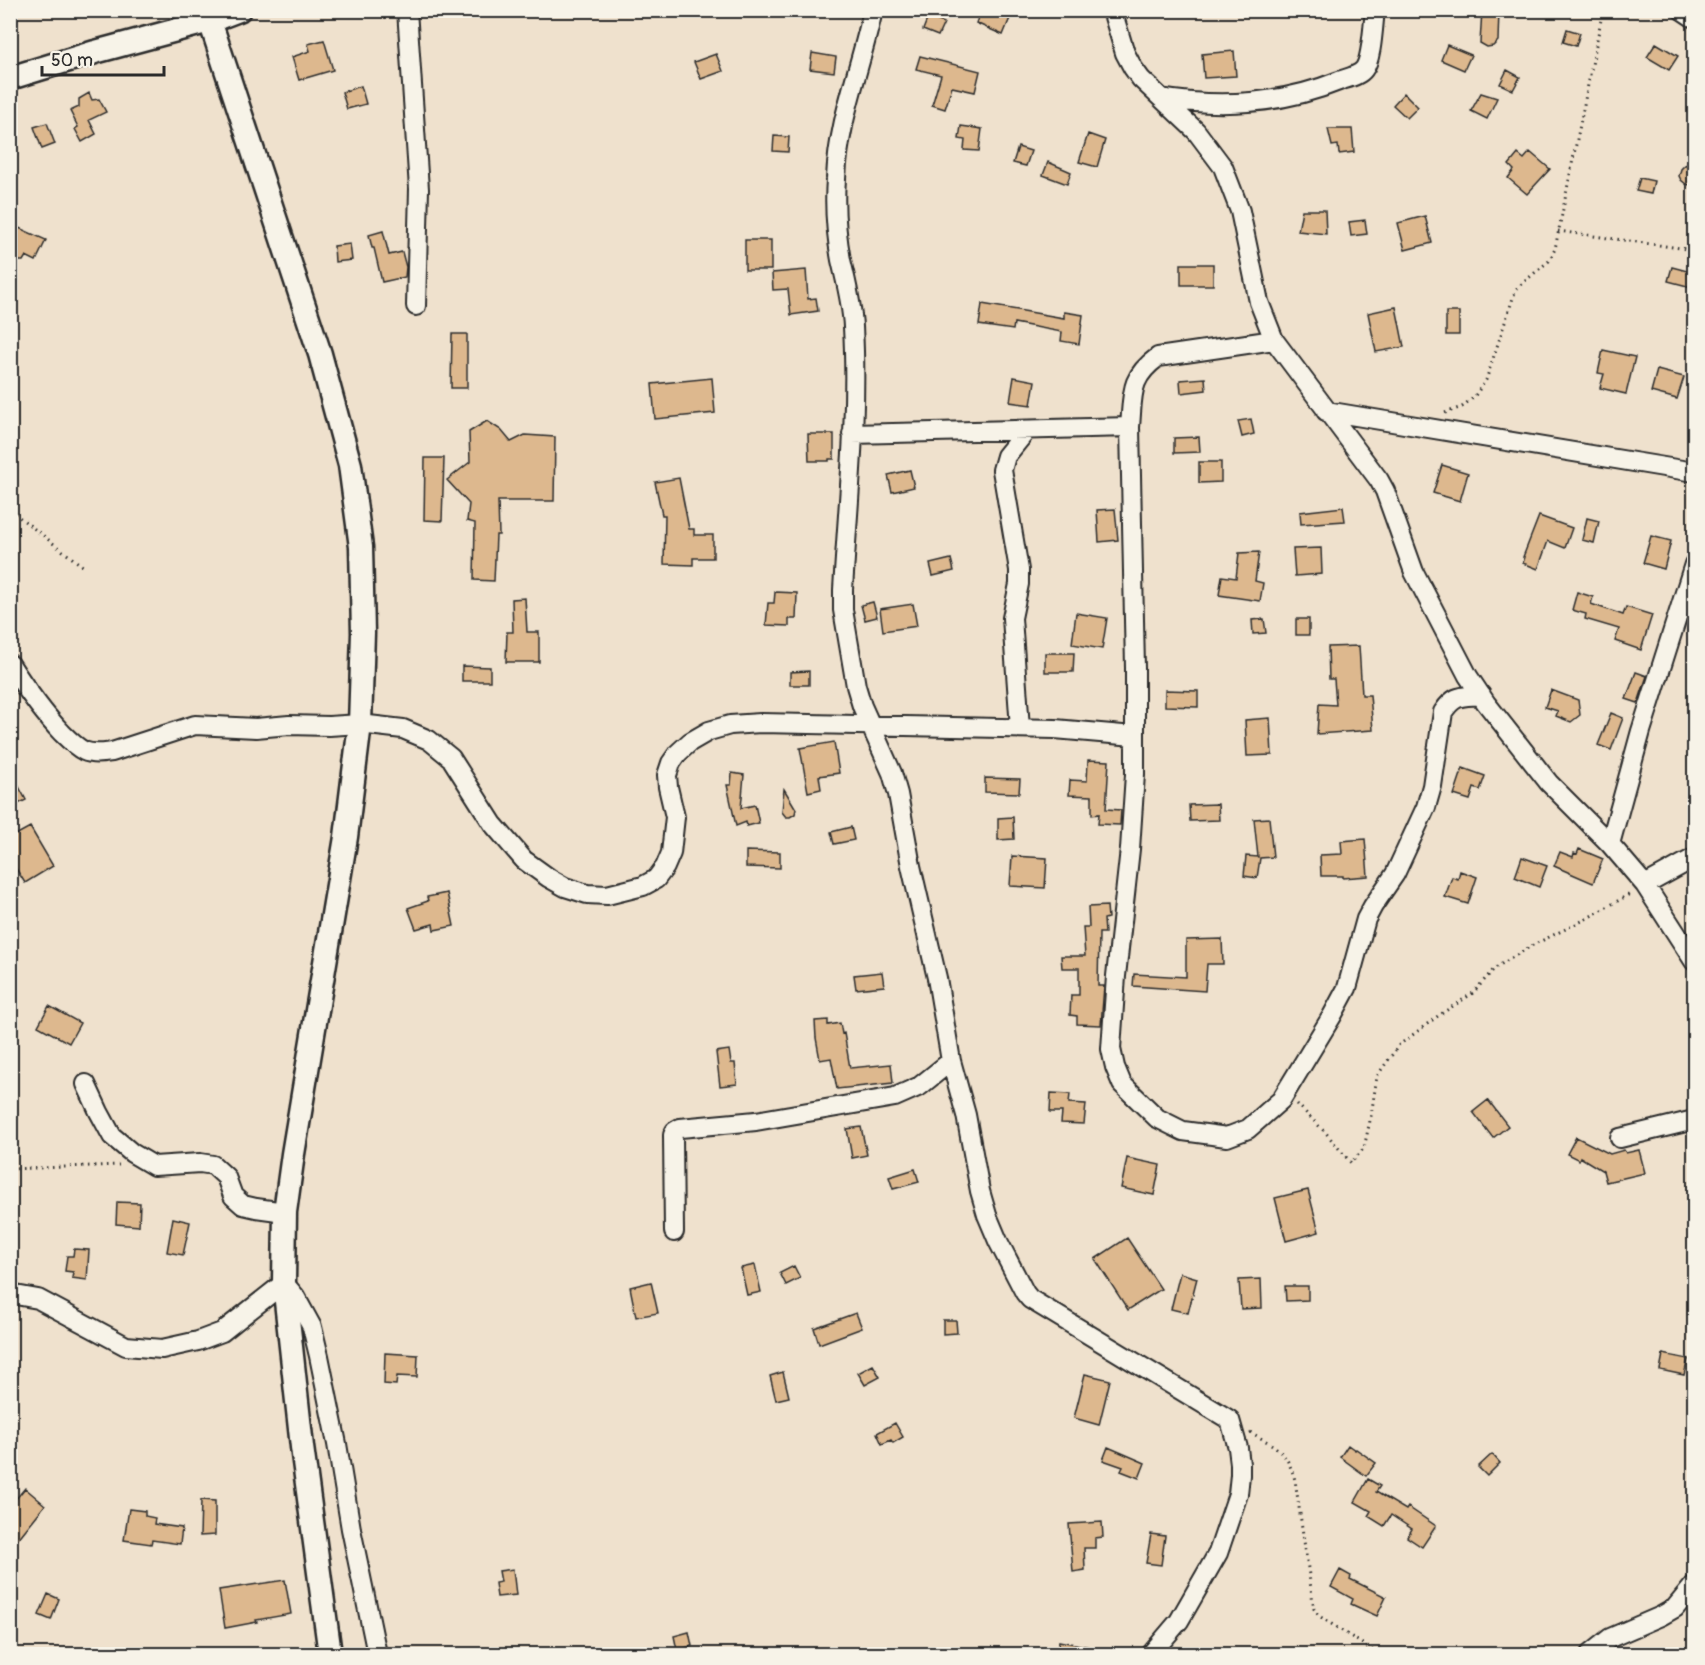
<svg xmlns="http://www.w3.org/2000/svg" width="1705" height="1665" font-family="Pangolin,sans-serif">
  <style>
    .building { fill: #ddb88e; stroke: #2b2b2b; stroke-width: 1.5 }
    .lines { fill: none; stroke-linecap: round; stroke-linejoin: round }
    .minor-casing { stroke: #2b2b2b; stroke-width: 22 }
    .tertiary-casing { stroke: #2b2b2b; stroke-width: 27 }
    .path { stroke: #2b2b2b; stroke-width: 3; stroke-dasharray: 1.5 4.5; stroke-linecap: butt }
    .minor { stroke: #f7f3e8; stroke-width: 18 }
    .tertiary { stroke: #f7f3e8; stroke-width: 22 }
  </style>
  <rect width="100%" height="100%" fill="#efe1cd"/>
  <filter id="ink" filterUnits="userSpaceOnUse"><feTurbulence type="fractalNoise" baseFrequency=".0167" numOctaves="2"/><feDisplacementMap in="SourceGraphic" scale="12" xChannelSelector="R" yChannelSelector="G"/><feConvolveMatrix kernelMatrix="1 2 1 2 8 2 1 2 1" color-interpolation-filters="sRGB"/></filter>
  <g filter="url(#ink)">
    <path class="building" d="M981 10H994L1010 18 1003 35 976 23Z
      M1482 10H1499L1498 41 1493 46 1487 47 1480 43Z
      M928 17 944 23 938 36 923 30Z
      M1567 29 1580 33 1576 46 1563 42Z
      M324 40 333 70 299 80 292 57 310 51 308 44Z
      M1656 43 1678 56 1669 70 1647 57Z
      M1447 45 1471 55 1464 70 1441 60Z
      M1234 51 1236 76 1204 78 1202 54Z
      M812 53 836 57 834 72 810 69Z
      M716 54 723 71 701 79 694 62Z
      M920 56 980 71 975 92 952 87 945 109 932 105 941 75 916 69Z
      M1507 70 1520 77 1513 90 1500 84Z
      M361 86 366 104 347 109 342 92Z
      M89 93 92 100 99 99 106 112 89 120 96 134 82 142 75 129 78 127 70 111 79 107V99Z
      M1404 93 1418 107 1407 118 1393 105Z
      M1481 93 1497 98 1487 119 1471 111Z
      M47 123 55 144 42 149 34 127Z
      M961 126 982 129 979 151 964 150 965 140 959 139Z
      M1328 129H1352L1354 152 1339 154 1338 145 1332 146Z
      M1088 134 1105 140 1097 167 1079 162Z
      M774 136 789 137 788 152 773 151Z
      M1018 147 1031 151 1026 166 1013 163Z
      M1530 152 1550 169 1527 194 1508 178 1514 170 1509 165 1518 154 1524 159Z
      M1048 162 1071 172 1067 184 1043 175Z
      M1695 162V186L1686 184 1681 180 1679 176 1681 169 1685 165Z
      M1640 178 1654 181 1651 194 1636 191Z
      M1302 210H1325L1326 234 1298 231Z
      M1425 216 1432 243 1405 250 1398 223Z
      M1365 220 1367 234 1351 236 1349 222Z
      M10 224 46 240 36 261 26 256 23 261H10Z
      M383 231 389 255 402 252 406 267 405 277 382 282 374 248H372L369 235Z
      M745 240H771V270H745Z
      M350 244 352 260 335 262 334 246Z
      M1181 264H1213V285H1181Z
      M1672 267 1695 273V288L1668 281Z
      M806 270 808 299 816 298 818 311 791 315 788 289 773 290 772 273Z
      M982 304 1064 318V312L1083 315 1079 344 1061 341 1062 332 1014 323 1013 330 979 325Z
      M1396 307 1404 347 1376 352 1368 313Z
      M1446 312H1459V335H1446Z
      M452 334H467V388H451Z
      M1603 350 1635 357 1626 394 1600 388 1604 374 1598 373Z
      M1657 370 1684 377 1677 399 1651 392Z
      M1014 377 1035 381 1031 405 1010 402Z
      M712 378 715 413 655 419 652 384Z
      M1205 378 1206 390 1181 393 1180 380Z
      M1251 419 1254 434 1242 437 1238 421Z
      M487 421 501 430 511 442 525 435 555 437 554 501H498L499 535H496L494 581 474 580 475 523 467 521 469 504 447 480 470 462 469 432Z
      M808 434H834V459H829V461H809Z
      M1199 437 1200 452 1174 453V438Z
      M425 458H444L442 521 424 520Z
      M1199 462H1221V482L1199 483Z
      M1442 465 1468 473 1460 501 1433 493Z
      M910 470 914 487 892 492 888 475Z
      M679 478 689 529H694V535H713V558H693V565L664 564 665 515H662L655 482Z
      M1343 507 1345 521 1301 524 1300 512Z
      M1115 509 1118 540 1099 542 1097 510Z
      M1539 516 1572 528 1565 548 1548 541 1538 569 1523 563 1525 557H1523Z
      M1587 518 1599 521 1594 543 1582 540Z
      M1651 536 1671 541 1664 569 1643 563Z
      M1321 548 1322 574 1295 576 1293 549Z
      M1259 552 1255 581 1263 583 1260 601 1219 595 1222 576 1236 578 1239 553Z
      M951 559 954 571 933 576 930 564Z
      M775 592 797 593 796 619H789V626L766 625 768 603H774Z
      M1577 592 1593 597 1591 604 1623 615 1626 607 1652 615 1641 650 1615 641 1619 629 1585 619 1586 614 1572 610Z
      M525 598 527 632H539V662H506L507 632H513L512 599Z
      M873 602 877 617 865 620 861 605Z
      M913 604 917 626 883 631 880 609Z
      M1076 613 1107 618 1102 649 1072 644Z
      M1264 619 1266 633 1253 634 1252 620Z
      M1296 619H1309V635H1296Z
      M1359 646 1362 695H1370L1373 730 1317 734 1319 704 1336 705 1334 679H1329L1328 647Z
      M1045 653H1074L1073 672H1045Z
      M462 666 490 667V681H462Z
      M809 671V685H790V672Z
      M1636 672 1647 676 1638 703 1626 699Z
      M1165 690 1198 691V707L1165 706Z
      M1551 690 1578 700 1580 715 1571 722 1556 716 1558 711 1545 707Z
      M1611 713 1623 718 1611 750 1598 745Z
      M1270 718 1272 755 1247 756 1245 720Z
      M834 742 839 773 819 776 821 789 808 792 800 748Z
      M1088 760 1109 761 1106 809 1121 810 1120 825 1098 824 1099 814 1092 815V796L1069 795 1070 780 1087 781Z
      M1463 768 1485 776 1480 790 1474 788 1470 800 1454 795Z
      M10 770 26 800 10 808Z
      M732 773 744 775 741 808 755 805 759 823 747 826 746 822 736 826 727 785H731Z
      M985 778 1020 779 1019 793 985 792Z
      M784 789 796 809 795 814 790 817H786L782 812Z
      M1218 804 1219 820 1190 821 1189 805Z
      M1013 817 1014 839 998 840V818Z
      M1269 818 1273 857 1260 858 1257 878 1244 876 1246 856 1258 857 1254 819Z
      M30 827 53 866 25 883 10 859V838Z
      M851 827 854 840 834 844 831 832Z
      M1365 839 1368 876 1343 878V876H1321L1320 855 1342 854 1341 841Z
      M1579 849 1603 859 1593 883 1554 866 1560 852 1573 857 1574 853 1577 854Z
      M746 851 780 852V868L746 867Z
      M1012 856 1047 858 1045 888 1010 886Z
      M1522 857 1547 866 1539 887 1515 877Z
      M1460 871 1477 877 1468 904 1445 897 1452 877 1458 879Z
      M447 893 454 926 434 930 433 924 416 929 408 908 428 901 427 897Z
      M1107 906 1108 918 1104 919 1105 933H1099L1098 986H1104L1101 1025 1077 1024V1016L1070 1015 1071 995H1079V968H1062L1061 956H1085L1083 927H1089L1088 907Z
      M1222 939 1223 964H1207L1205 991 1133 986 1134 974 1186 977V940Z
      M882 972 884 986 856 989 854 975Z
      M49 1006 80 1023 69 1043 38 1026Z
      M828 1020V1025L840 1023 842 1034 844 1033 850 1068 891 1064 893 1083 837 1089 831 1058 820 1060 816 1038 815 1021Z
      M729 1050 731 1063H735L737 1084 720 1086 716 1052Z
      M1051 1093 1070 1094 1069 1103 1086 1104 1084 1124 1061 1123 1062 1112H1050Z
      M1488 1100 1508 1126 1493 1138 1473 1112Z
      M861 1127 867 1155 852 1158 847 1129Z
      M1576 1137 1610 1154 1624 1150 1626 1153 1639 1150 1645 1173 1606 1182 1603 1171 1580 1157 1579 1160 1567 1154Z
      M1127 1158 1160 1165 1154 1195 1121 1188Z
      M915 1169 919 1182 893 1189 889 1177Z
      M1308 1190 1319 1232 1286 1241 1275 1198Z
      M117 1202 140 1203 139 1226 116 1224Z
      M173 1218 190 1222 183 1255 167 1252Z
      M1127 1238 1161 1289 1128 1310 1095 1259Z
      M74 1249 89 1250 87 1280 72 1278 73 1272 65 1271 67 1256H73Z
      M755 1265 761 1292 747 1295 741 1268Z
      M794 1266 800 1278 786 1285 780 1273Z
      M1180 1273 1197 1278 1188 1313 1171 1309Z
      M1261 1279 1262 1308 1241 1309 1239 1280Z
      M651 1282 658 1313 636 1317 630 1287Z
      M1285 1286H1308V1300L1286 1301Z
      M856 1313 862 1328 819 1344 814 1328Z
      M943 1320H956L957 1333 943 1334Z
      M385 1353 418 1355 417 1377 397 1376 396 1385 384 1384Z
      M1663 1354 1688 1359 1684 1375 1660 1370Z
      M873 1365 880 1377 865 1385 858 1373Z
      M783 1372 789 1397 776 1400 770 1376Z
      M1085 1374 1110 1380 1099 1425 1074 1418Z
      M895 1423 903 1437 893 1443 891 1440 882 1444 877 1433Z
      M1348 1445 1355 1450 1356 1449 1376 1463 1366 1476 1340 1457Z
      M1108 1447 1145 1463 1139 1478 1121 1471 1123 1467 1103 1460Z
      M1492 1454 1500 1463 1487 1476 1478 1467Z
      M1368 1479 1380 1486 1376 1492 1406 1510 1408 1507 1436 1526 1422 1547 1407 1537 1412 1529 1391 1515 1384 1526 1368 1516 1371 1511 1355 1502Z
      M25 1488 45 1505 10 1549V1506Z
      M201 1500 215 1501V1535L200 1536Z
      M129 1509 145 1511V1516L155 1518 154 1524 182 1528 180 1544 152 1540 151 1544 124 1540Z
      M1102 1522 1103 1537 1095 1538V1548H1084L1085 1570 1073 1572 1069 1524Z
      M1151 1534 1165 1536 1161 1565 1146 1563Z
      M513 1569 516 1595 497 1597 495 1583 501 1582 499 1571Z
      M1340 1570 1351 1576 1350 1579 1386 1597 1377 1616 1351 1604 1353 1599 1331 1587Z
      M285 1580 291 1614 256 1620 257 1622 225 1628 219 1590Z
      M48 1594 59 1599 51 1620 39 1615Z
      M689 1632 692 1646 677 1650 674 1636Z
      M1059 1641 1096 1648 1095 1654H1057Z"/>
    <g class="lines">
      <g class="minor-casing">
        <path id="minor" d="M407 10 419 189 416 306
          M873 10C861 67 838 121 836 179 834 206 836 233 841 260 846 282 852 304 853 327 858 414 848 502 843 590V610L856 686 862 706 892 773 898 794 911 866 937 978 951 1061 966 1115 980 1191 987 1215 998 1241 1025 1293 1030 1299 1230 1420 1238 1448 1240 1464V1475L1238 1494 1218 1553 1179 1621 1151 1654
          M1112 10 1125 53 1133 68 1141 79 1196 131 1223 167 1240 211 1259 302 1274 340 1379 480 1385 491 1414 572 1468 676 1486 703 1549 783 1610 844 1645 885 1694 961
          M1682 10 1694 18
          M1161 98C1220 108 1283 104 1339 81 1347 78 1359 76 1364 69 1372 59 1373 25 1375 10
          M1274 340 1158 357C1129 378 1133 394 1130 427L1135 668V774L1130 849 1116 976 1111 1049 1115 1067 1122 1084 1157 1118 1183 1131 1227 1137 1248 1129 1281 1100 1332 1016 1347 988 1366 919 1373 906 1395 874 1426 807 1432 786 1443 712C1455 694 1461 697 1481 695
          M1326 411 1694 472
          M852 434 1130 427
          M10 664C26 689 42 712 62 733 68 739 76 747 84 751 93 755 104 753 112 752L195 725 256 728 289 725 329 726 360 724 403 729 429 740 451 758 493 824 524 860 549 878 565 887 587 894 607 895 643 886 656 879 665 867 671 853 675 817 668 787 667 775 671 763 678 753 690 742 709 731 730 725 761 723 1055 729 1134 736
          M1020 728 1012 618 1019 584V570L1002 470 1006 456 1027 430
          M1610 844 1641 731 1694 564
          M1645 885 1694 858
          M86 1084 99 1112 112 1136 132 1153 154 1166 200 1163 213 1165 226 1177 233 1196 243 1205 256 1208 285 1212
          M1620 1138 1694 1120
          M674 1232 673 1135 675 1131 680 1128 756 1121 895 1097 920 1086 951 1061
          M10 1294 38 1299 126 1346 162 1349 198 1341 222 1332 284 1283 295 1296 312 1327 319 1356 337 1444 351 1529 377 1654
          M1590 1654 1610 1638 1661 1616 1675 1608 1694 1585"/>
      </g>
      <g class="tertiary-casing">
        <path id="tertiary" d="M210 21 320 354 350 465 361 547 363 633 360 724 346 837 293 1154 285 1212 284 1283 302 1447 330 1654
          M10 78 95 52 210 21 239 10"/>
      </g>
      <path class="path" d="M1558 231 1694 250
        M1445 413 1462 407 1474 397 1486 380 1515 292 1519 286 1549 261 1555 249 1603 10
        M10 510 85 568
        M1297 1104 1326 1133 1351 1163 1364 1148 1371 1116 1377 1076 1399 1045 1438 1016 1473 993 1495 968 1533 945 1584 920 1630 894
        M10 1169 119 1165
        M1250 1432C1276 1447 1286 1449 1295 1480L1314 1609 1319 1616 1378 1654"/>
      <use href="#minor" class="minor"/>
      <use href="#tertiary" class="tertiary"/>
    </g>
  </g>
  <rect width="1705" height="1665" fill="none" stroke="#f7f3e8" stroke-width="36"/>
  <rect x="18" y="18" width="1669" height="1629" fill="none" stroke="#2b2b2b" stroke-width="2" filter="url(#ink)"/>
  <path d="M42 66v9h122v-9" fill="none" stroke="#2b2b2b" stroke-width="3"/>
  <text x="51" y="66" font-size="18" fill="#2b2b2b" stroke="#f7f3e8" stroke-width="4.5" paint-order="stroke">50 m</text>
</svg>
